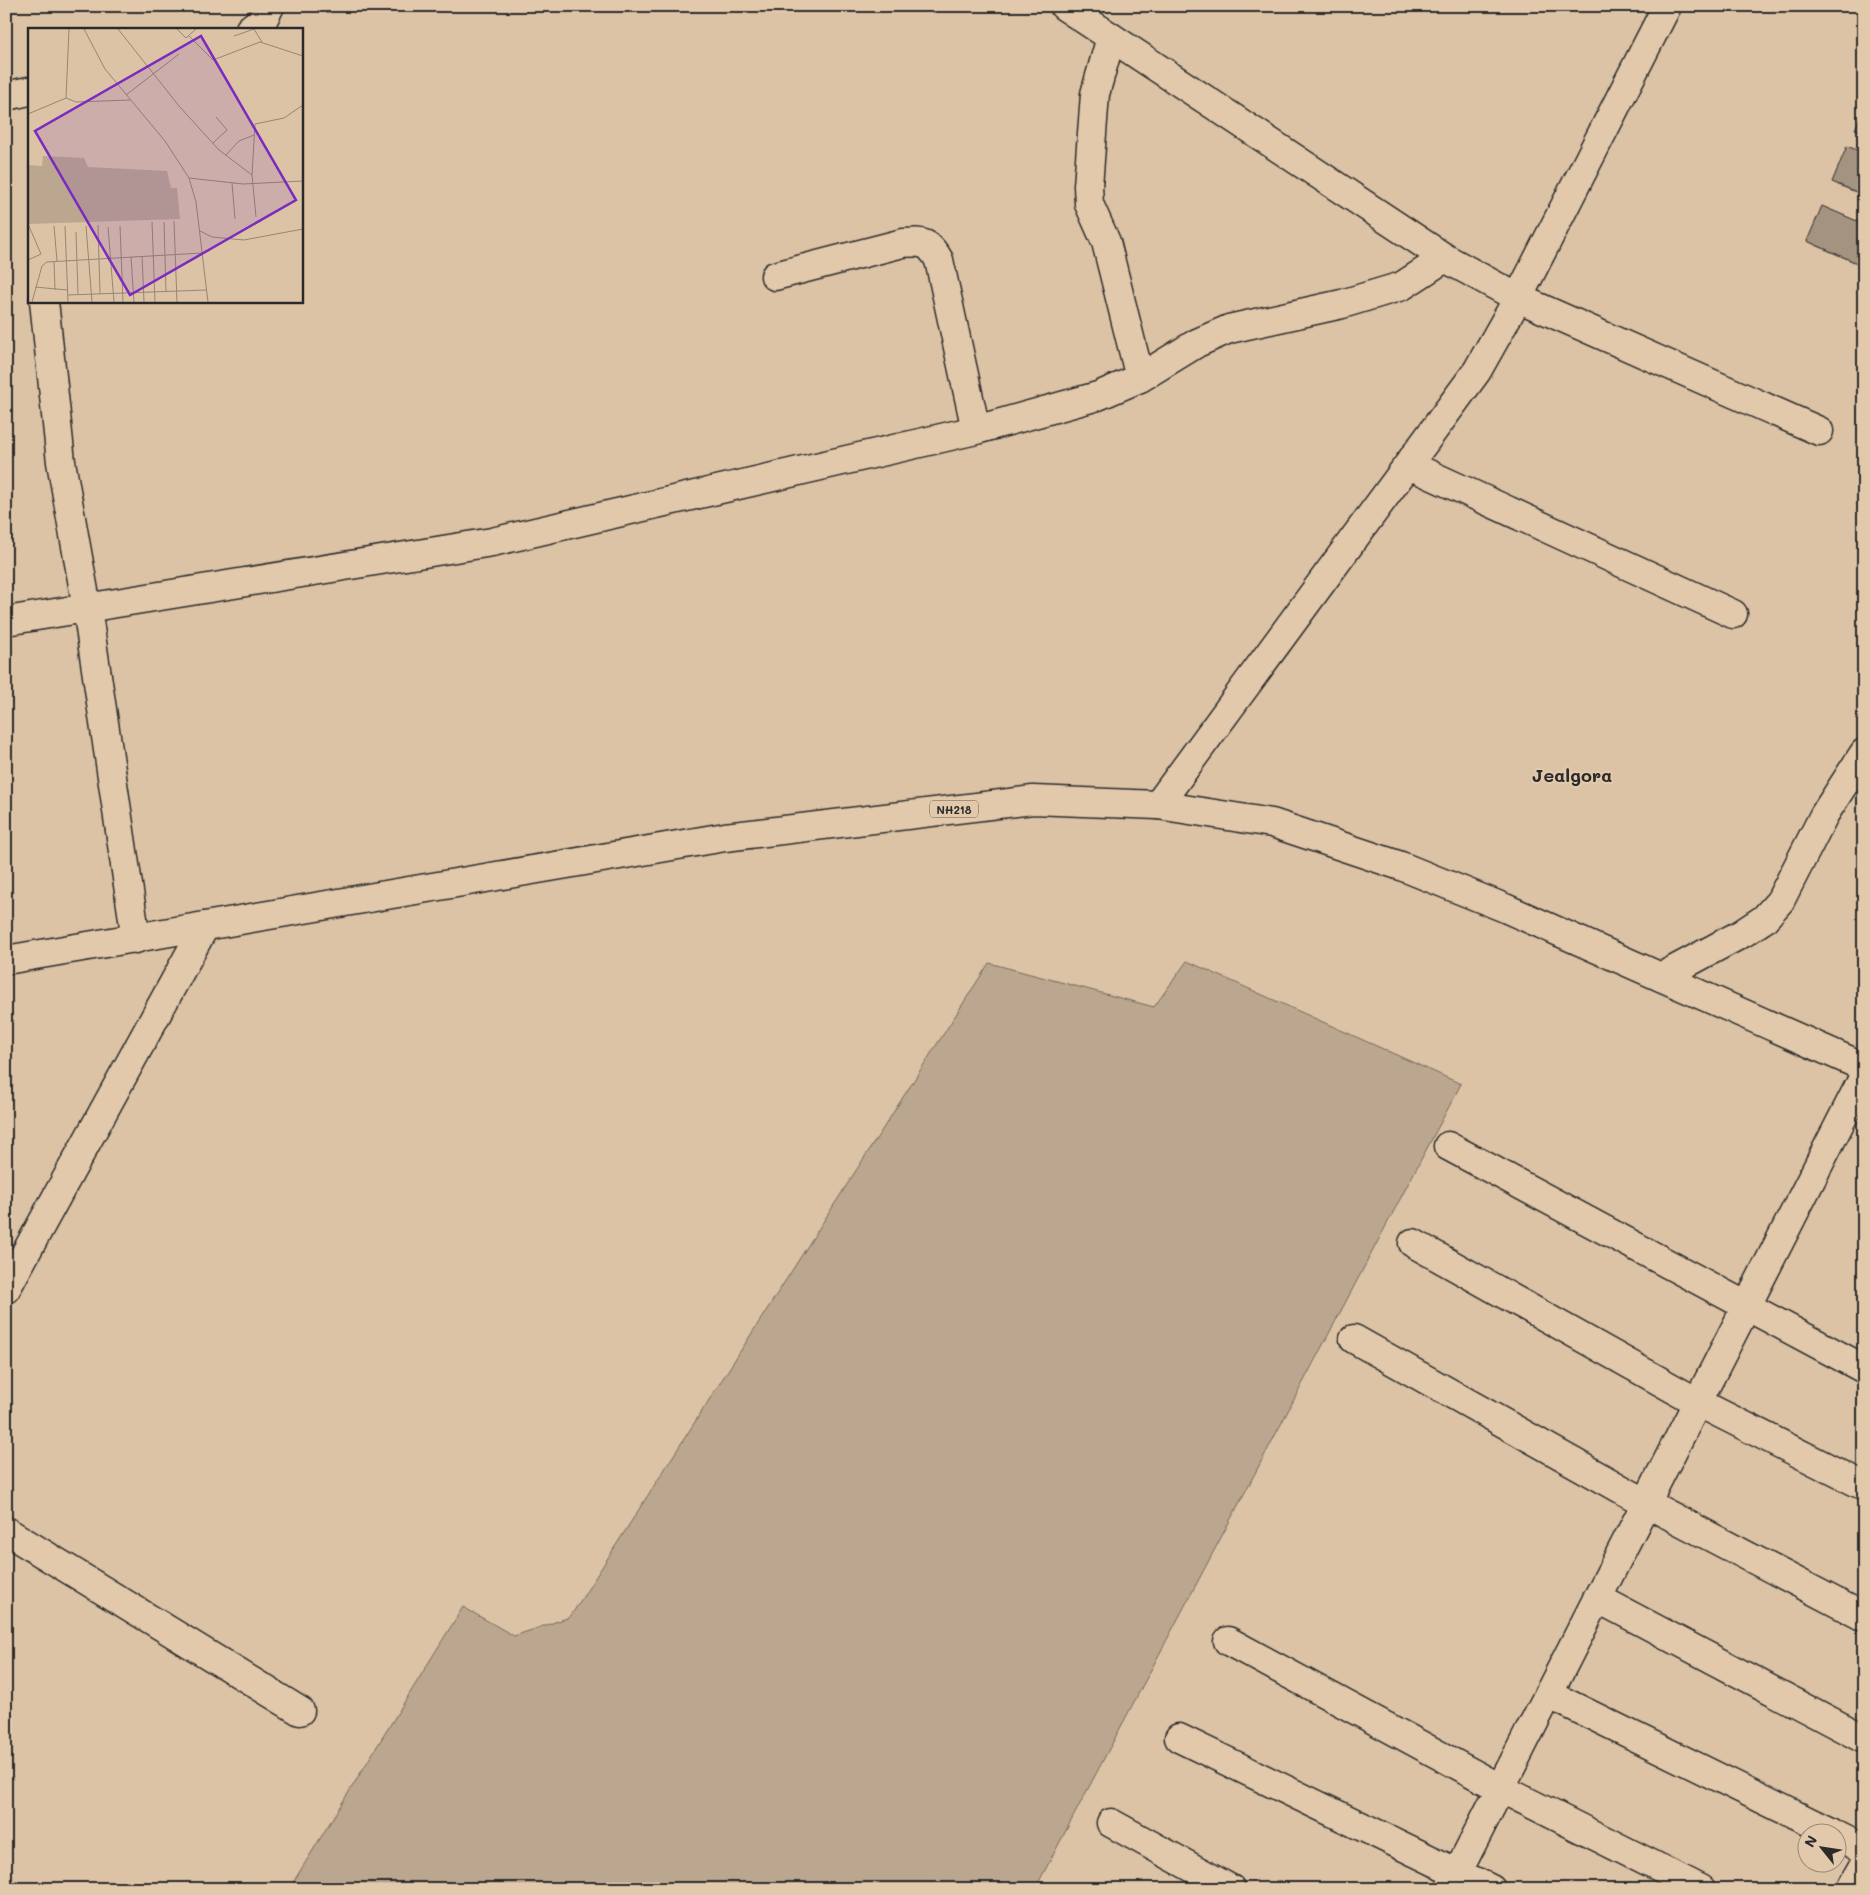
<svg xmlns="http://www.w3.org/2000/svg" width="1870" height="1895" font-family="Mali,sans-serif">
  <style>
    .green { fill: #bba78f; stroke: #73695d }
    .building { fill: #a49380; stroke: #2b2b2b; filter: url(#shadow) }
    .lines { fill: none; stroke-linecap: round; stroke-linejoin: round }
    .minor-casing { stroke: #2b2b2b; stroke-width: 31 }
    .highway-casing { stroke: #2b2b2b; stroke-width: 31 }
    .minor { stroke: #e3c9ab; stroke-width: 28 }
    .highway { stroke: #e3c9ab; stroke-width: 28 }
    .labels { text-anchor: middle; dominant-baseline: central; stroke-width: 4; stroke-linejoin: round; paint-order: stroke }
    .shield { fill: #e3c9ab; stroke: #625a51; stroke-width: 1 }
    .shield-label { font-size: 11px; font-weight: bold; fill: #2b2b2b }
    .district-label { font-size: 18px; font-weight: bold; fill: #2b2b2b; stroke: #e3c9ab }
    .inset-road { fill: none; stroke: #958675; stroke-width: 1 }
    .view { fill: #7b2cbf; fill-opacity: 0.15; stroke: #7b2cbf; stroke-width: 2.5 }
    .inset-edge { fill: none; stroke: #2b2b2b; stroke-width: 2.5 }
  </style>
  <defs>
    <filter id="shadow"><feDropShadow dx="5.5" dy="3" stdDeviation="0" flood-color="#0004"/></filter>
  </defs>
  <rect width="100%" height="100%" fill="#dcc3a6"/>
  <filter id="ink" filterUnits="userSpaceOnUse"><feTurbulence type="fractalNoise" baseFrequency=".02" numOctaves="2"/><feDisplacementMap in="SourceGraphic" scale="10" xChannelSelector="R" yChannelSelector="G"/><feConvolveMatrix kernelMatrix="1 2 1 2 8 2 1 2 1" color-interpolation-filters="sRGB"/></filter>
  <g filter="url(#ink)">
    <path class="green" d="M1187 961 1461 1084 1035 1889H289L463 1607 514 1636 570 1617 989 963 1154 1007Z"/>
    <path class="building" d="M1864 110V133L1855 129Z
      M1847 146 1864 153V195L1832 182Z
      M1822 206 1864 224V266L1807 241Z"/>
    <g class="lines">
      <g class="minor-casing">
        <path id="minor" d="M1064 6 1445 258 1518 298 1819 431
          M250 29 264 18 270 6
          M1111 37 1095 94 1088 186 1089 204 1106 242 1140 378
          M6 96 29 91
          M775 276 903 243C923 242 928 241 939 260L976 430
          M44 301 61 462 87 608 136 939
          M1409 465 1733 614
          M6 621 492 542 976 430 1098 396 1140 378 1197 343 1229 329 1342 304 1402 286 1445 258
          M1158 805 1477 371 1518 298 1667 6
          M1661 977 1743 933 1764 919 1780 901 1824 815 1864 753
          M1448 1146 1864 1369
          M1413 1243 1697 1402 1864 1486
          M6 1289 205 926
          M1354 1339 1646 1503 1864 1617
          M6 1531 300 1711
          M1597 1598 1864 1739
          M1228 1641 1500 1788 1701 1889
          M1548 1694 1830 1832
          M1179 1738 1491 1889
          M1111 1823 1231 1889
          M1838 1836 1864 1849
          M1449 1889 1864 1076
          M1851 1889 1864 1866"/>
      </g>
      <g class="highway-casing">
        <path id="highway" d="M6 960 725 837 1033 800 1158 805 1272 823 1401 866 1505 908 1864 1067"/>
      </g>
      <use href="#minor" class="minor"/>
      <use href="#highway" class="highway"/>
    </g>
  </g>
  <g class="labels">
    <rect class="shield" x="930" y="800.5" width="48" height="17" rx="4"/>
    <g class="shield-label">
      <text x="954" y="809">NH218</text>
    </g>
    <g class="district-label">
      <text x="1572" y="775">Jealgora</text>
    </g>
  </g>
  <g transform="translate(28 28)">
    <rect width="275" height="275" fill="#dcc3a6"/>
    <path d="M15 128 56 130 60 139 139 143 143 160H149L152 191 0 196V137L14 138Z" fill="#bba78f"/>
    <path class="inset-road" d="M41 1 38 70 48 74 102 72M56 1 77 41 137 113 161 150 168 174 180 274M90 1 151 78 191 122 224 147M149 1 158 10 168 1M161 8 185 32 232 14 275 28M206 8 226 1 234 14M98 67 151 26M0 86 38 70M185 115 199 102 188 89M198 127 211 113 226 107M0 135V186M161 150 215 156 275 153M204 155 207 191M228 189 224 147 227 96 256 90 275 77M146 193 149 274M124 194 127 274M136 194 138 264M0 196 13 226 0 232M70 197 72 265M26 198 29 233M37 198 40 274M58 198 64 274M92 198 95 274M80 199 86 274M172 203 184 209 216 212 275 201M48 204 50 266M114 228 116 274M103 229 106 274M26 233 27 262M7 259 39 262M40 267 178 262M4 274 14 238 19 234 174 225"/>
    <path class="view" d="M173 8 268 172 102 267 7 103Z"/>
    <rect width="275" height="275" class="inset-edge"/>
  </g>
  <rect width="1870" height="1895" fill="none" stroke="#e3c9ab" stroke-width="25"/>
  <rect x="12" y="12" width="1845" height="1870" fill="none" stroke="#2b2b2b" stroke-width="2" filter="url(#ink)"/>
  <g transform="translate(1822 1848) rotate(300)"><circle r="24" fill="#e3c9ab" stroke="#998a78"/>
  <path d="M0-4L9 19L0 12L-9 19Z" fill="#2b2b2b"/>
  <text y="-8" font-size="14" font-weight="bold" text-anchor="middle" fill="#2b2b2b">N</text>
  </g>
</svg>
